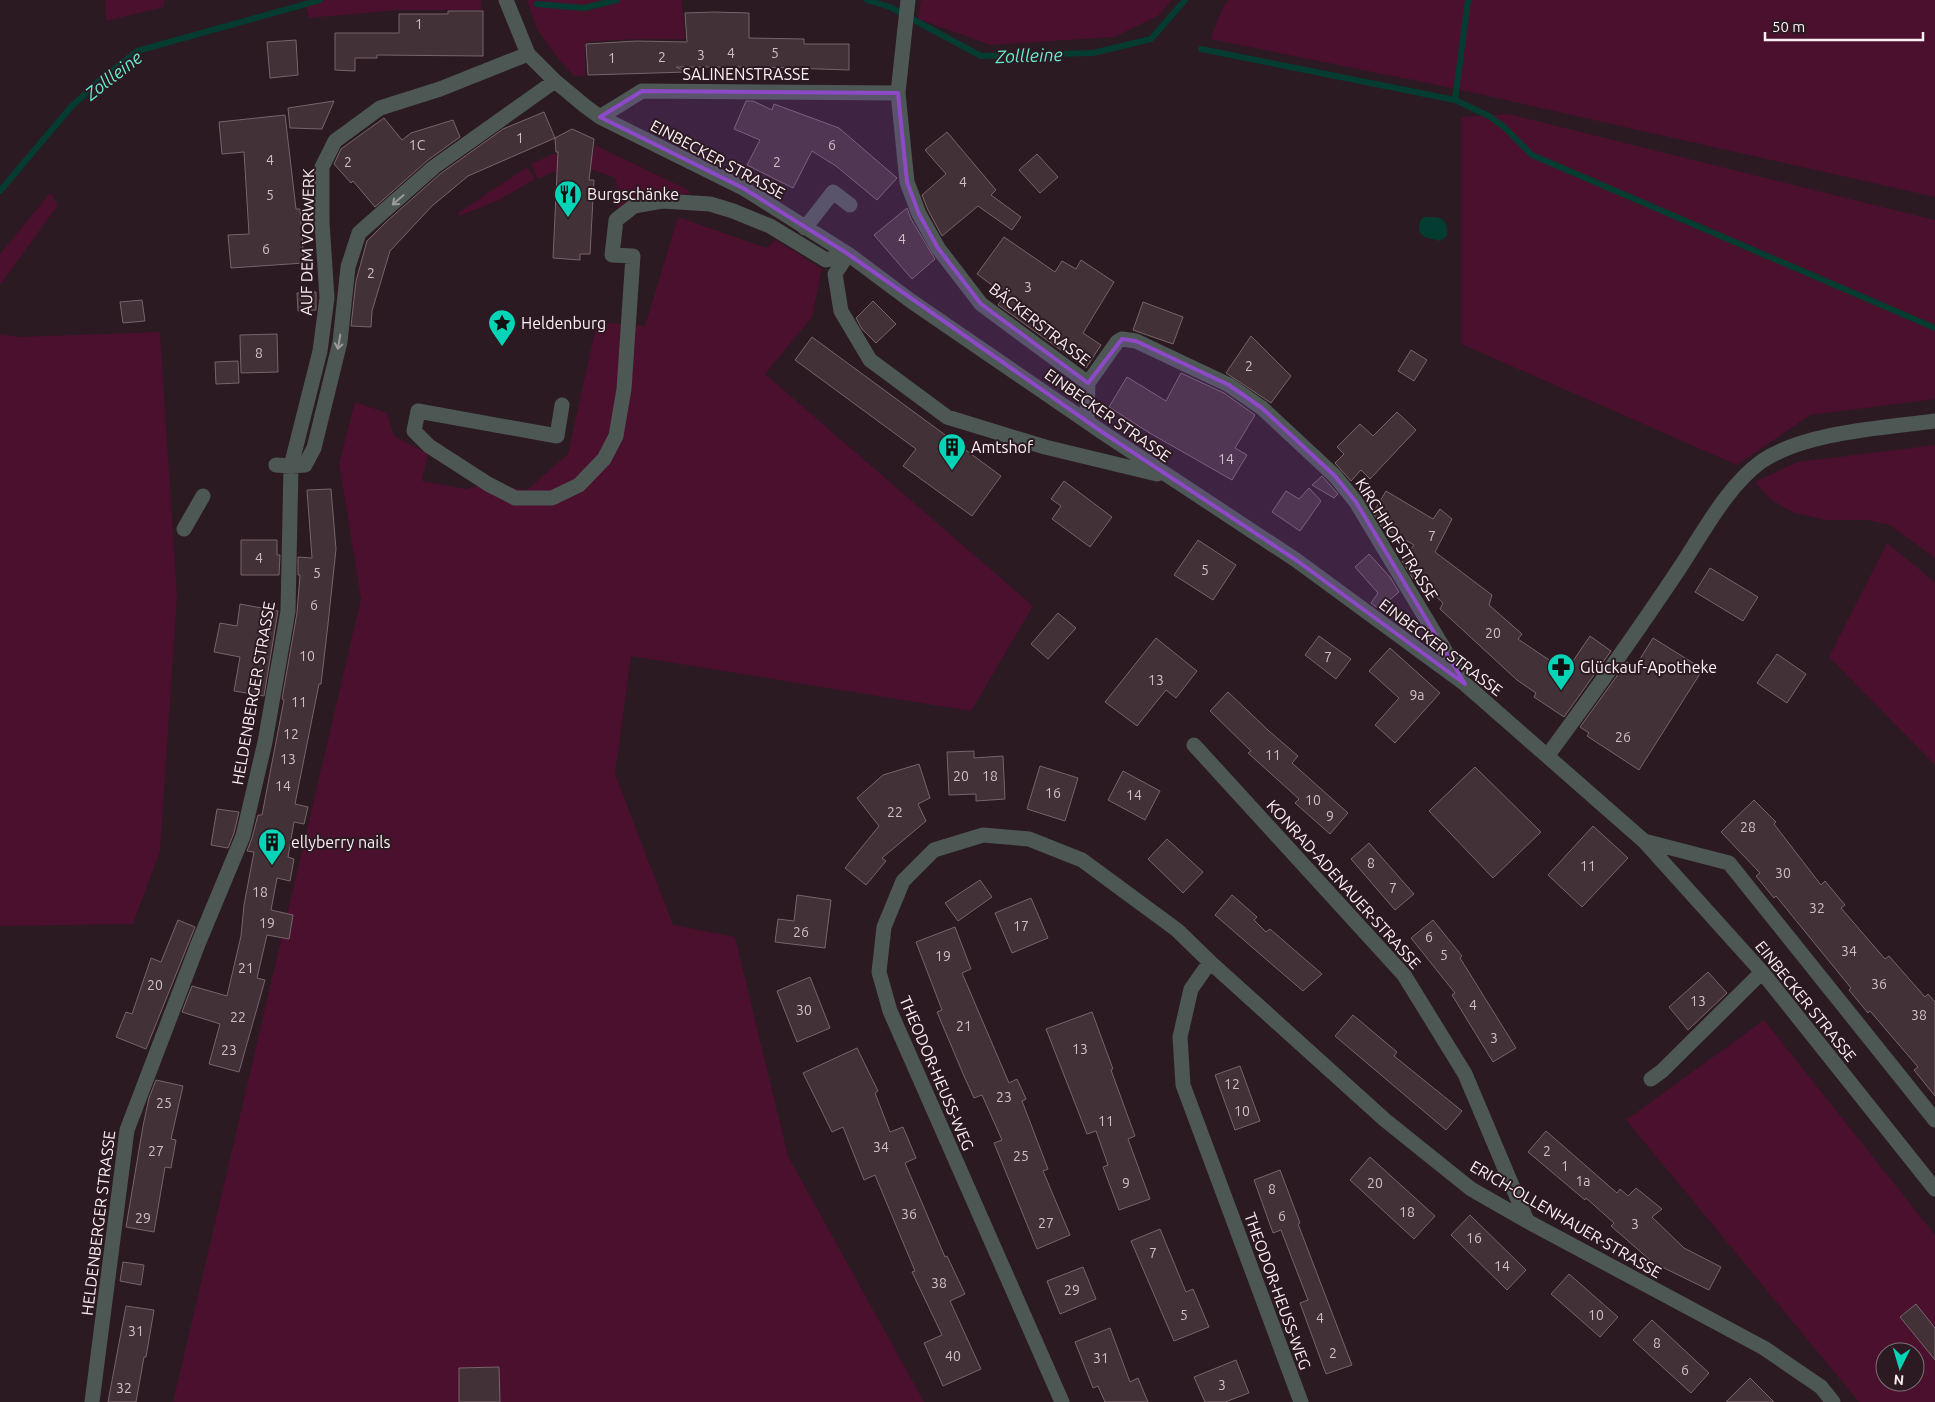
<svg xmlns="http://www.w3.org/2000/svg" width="1935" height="1402" font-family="Ubuntu,sans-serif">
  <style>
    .green { fill: #4a102e; fill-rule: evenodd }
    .water { fill: #053c32 }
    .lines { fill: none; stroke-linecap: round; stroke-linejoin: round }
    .stream { stroke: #053c32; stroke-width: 6 }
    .building { fill: #433138; stroke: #78646b }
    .minor { stroke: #4d5754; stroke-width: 15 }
    .oneway { stroke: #9b9b9c }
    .marked { fill: #8e49c7; fill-opacity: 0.2; stroke: #8e49c7; stroke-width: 4; stroke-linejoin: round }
    .labels { text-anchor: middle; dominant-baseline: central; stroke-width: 4; stroke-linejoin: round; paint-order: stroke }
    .number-label { font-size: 14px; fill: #cdc0c4 }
    .street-label { font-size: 16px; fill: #fbeff3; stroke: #2b1a21 }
    .poi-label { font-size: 16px; fill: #fbeff3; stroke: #2b1a21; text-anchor: start }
    .water-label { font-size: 18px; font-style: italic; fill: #68ecd0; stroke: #2b1a21 }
  </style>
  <rect width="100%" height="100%" fill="#2b1a21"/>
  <path class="green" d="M105 0H164V7L106 21Z
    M305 0H481V10H399L309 18Z
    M527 0H682L685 39H636L585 42V76H574L557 57 537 29Z
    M921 0H1172L1158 16 1114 37 991 45 918 19Z
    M1229 0H1935V197L1457 89 1210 39 1224 5Z
    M1509 114 1935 220V399L1810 415 1737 465 1461 344V117Z
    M595 145 688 190 690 194C659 193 643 190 618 212L616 178 592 170 553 172 538 179 531 164 553 154 593 156Z
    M527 167 535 179 497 201 459 216 458 213Z
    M50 193 58 205 0 285V254Z
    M678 217 766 248 776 240 822 269 812 317 765 374 1033 606 971 711 631 656 615 774 673 925 735 937 788 1156 924 1402H173L361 599 339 463 355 402 387 413 394 436 428 454 422 481 465 489 488 484 527 490 568 454 597 322 645 326Z
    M160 332 177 596 160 851 133 924 0 926V334L18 337Z
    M1935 445V558L1890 525 1867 520H1825L1792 512 1770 499 1755 482 1797 462Z
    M1887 543 1935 582V765L1829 657Z
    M1764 1020 1935 1235V1402H1859L1626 1120ZM1885 1352H1915V1382H1885Z"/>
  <path class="water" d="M1423 217C1440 217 1448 216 1447 236L1440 241 1425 237 1419 232 1420 221Z"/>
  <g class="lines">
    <path class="stream" d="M867 0 890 7 981 56 1093 53 1151 39 1185 0
      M537 4 584 8 617 0
      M1201 49 1455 100 1468 0
      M1455 100 1489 116 1504 127 1532 155 1935 328
      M0 191 71 107 100 80 137 51 320 0"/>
  </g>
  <path class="building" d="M448 11H483V56L377 55V58H355V71L335 70V33H399V14H448Z
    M714 12 749 13V38L804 39V44H849V70L761 67H676L687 72 588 75 586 44 636 41 687 42 685 13Z
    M296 40 298 75 270 78 267 42Z
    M334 101 322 129 290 128 288 108Z
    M746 101H753L772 110 774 104 839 128 897 178 877 200 836 166 812 151 793 188 747 165 760 140 734 129Z
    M544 112 555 138 468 176 432 206 390 251 372 311 371 327 351 326 356 281 367 241 386 222 440 174 503 129Z
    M285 115 296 209H300L304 263 231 268 228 235 249 234 244 152 222 154 219 122Z
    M384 118 402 140 411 133 453 120 460 137 428 160 375 207 353 181 351 183 334 164 341 149Z
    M572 129 594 139 589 180H594L590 254H580V260L553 258 558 152H556L555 138Z
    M947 132 996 190 991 195 1021 217 1012 230 978 206 942 236 928 210 922 195 946 174 925 150Z
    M1037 154 1058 177 1040 193 1019 170Z
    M907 208 911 219 935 259 912 279 874 235Z
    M1004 237 1055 272 1062 261 1076 269 1081 260 1114 282 1083 333 1101 345 1086 368 998 305 1005 295 977 274Z
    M316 292V310L298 311 297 293Z
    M142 300 145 321 123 323 120 302Z
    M873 301 896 324 876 343 862 329 856 318Z
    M1143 302 1183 317 1173 344 1133 330Z
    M277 334 278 372 241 373 240 335Z
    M1251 336 1291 376 1271 403 1226 373Z
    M812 337 1001 476 972 516 903 466 916 449 795 360Z
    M1411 350 1427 360 1414 381 1398 371Z
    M238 361 239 383 216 384 215 362Z
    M1181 373 1224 393 1255 415 1235 448 1247 455 1232 480 1148 432 1109 407 1127 377 1166 401Z
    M1397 412 1416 430 1370 479 1361 470 1351 481 1335 463 1344 454 1337 447 1360 424 1373 436Z
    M1322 476 1338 494 1334 498 1312 485Z
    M1064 481 1112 517 1090 547 1052 519 1061 506 1051 499Z
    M1309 488 1321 501 1300 531 1272 512 1286 491 1299 499Z
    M331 489 336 549 328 624 321 684H319L295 804 308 807 304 824 294 822 288 857 294 859 290 881 277 878 271 910 293 915 289 939 267 935 257 978 265 980 239 1072 209 1064 220 1024 182 1012 192 986 227 996 241 936 244 905 254 852 247 851 252 838 258 815H262L284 700 282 699 297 613 300 575H298V557L312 558 307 490Z
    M1386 491 1433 519 1440 509 1452 519 1435 552 1492 595 1489 605 1522 634 1518 639 1555 664V663L1567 670 1590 636 1611 651 1564 717 1534 697 1536 693 1517 680 1440 609 1443 603 1415 577 1413 579 1402 561 1414 545 1381 526 1373 513Z
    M241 540H277V555H280L279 575H241Z
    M1198 540 1236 565 1213 600 1174 575Z
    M1369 554 1390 577 1399 592 1379 609 1371 603 1378 593 1355 567Z
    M1710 568 1758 597 1743 621 1695 592Z
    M240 604 278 611 264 696 234 691 240 657 214 652 220 623 237 626Z
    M1058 613 1076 628 1048 659 1031 644Z
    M1319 636 1351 659 1336 679 1305 655Z
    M1156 638 1197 671 1176 698 1166 690 1137 726 1105 702Z
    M1653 638 1703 669 1639 770 1587 736 1589 733 1580 727 1627 662 1635 667Z
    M1390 648 1440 693 1395 743 1375 725 1399 698 1369 671Z
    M1777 654 1806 674 1787 703 1757 683Z
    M1228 692 1269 731 1298 756 1292 763 1348 813 1330 834 1295 803 1299 799 1248 753 1251 751 1210 711Z
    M974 751V758L1003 756 1005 799 976 801V794L949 795 947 752Z
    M919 764 930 798 918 804 926 821 882 858 886 861 866 885 845 868 879 826 857 798 883 775Z
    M1040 766 1078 778 1065 821 1027 809Z
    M1475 767 1541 832 1493 878 1429 811Z
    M1123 771 1160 791 1145 820 1108 800Z
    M1754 800 1776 822 1774 824 1821 885 1825 881 1845 905 1841 908 1885 959 1889 956 1925 997 1928 994 1935 1002V1096L1914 1070 1918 1067 1870 1011 1868 1013 1849 990 1851 988 1776 896 1774 898 1756 876 1760 873 1721 832Z
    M217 809 239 812 234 833 228 848 211 845Z
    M1593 826 1628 858 1582 907 1548 875Z
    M1167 839 1203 872 1183 893 1148 859Z
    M1369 843 1414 894 1395 910 1351 859Z
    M980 880 992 897 958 921 945 903Z
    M797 895 831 900 825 948 775 942 778 919 794 921Z
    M1232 895 1257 917 1254 920 1266 932 1270 929 1322 974 1303 991 1261 955 1215 915Z
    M1031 898 1048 938 1012 953 995 913Z
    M178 920 195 927 146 1049 116 1037 126 1012 132 1014 151 958 161 962Z
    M1433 920 1462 956 1460 958 1516 1048 1493 1062 1452 995 1455 993 1411 938Z
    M955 927 971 969 962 973 1009 1083 1017 1079 1026 1099 1022 1101 1048 1169 1043 1171 1070 1235 1037 1249 994 1143 1002 1140 982 1095 974 1098 964 1076 937 1012 942 1010 916 942Z
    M1708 972 1727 993 1688 1030 1669 1007Z
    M810 977 830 1028 797 1042 777 991Z
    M1092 1012 1113 1069 1111 1070 1135 1136 1128 1139 1150 1199 1119 1210 1103 1167 1108 1165 1096 1131 1087 1134 1046 1029Z
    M1353 1015 1397 1052 1394 1056 1462 1111 1446 1130 1335 1036Z
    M857 1048 878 1091 875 1093 890 1132 903 1127 916 1158 905 1163 945 1257 947 1256 965 1294 950 1301 981 1369 943 1386 924 1343 942 1335 912 1272 915 1271 875 1175 864 1180 843 1127 832 1132 803 1073Z
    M1240 1066 1260 1121 1235 1130 1215 1075Z
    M156 1080 183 1086 171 1139 176 1140 171 1168 165 1167 154 1232 126 1227 143 1126 149 1098Z
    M1546 1131 1617 1193 1620 1189 1628 1196 1636 1188 1662 1209 1652 1217 1684 1248 1721 1267 1709 1290 1662 1267H1658L1611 1226 1614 1223 1586 1198 1585 1200 1528 1152Z
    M1370 1157 1435 1216 1414 1239 1350 1180Z
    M1280 1170 1300 1223 1298 1224 1352 1365 1326 1374 1300 1303 1308 1300 1281 1230 1273 1233 1254 1180Z
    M1470 1215 1526 1270 1507 1290 1451 1235Z
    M1160 1229 1186 1292 1193 1289 1209 1327 1174 1341 1131 1241Z
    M123 1262 144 1265 141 1285 120 1281Z
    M1083 1267 1096 1299 1060 1314 1047 1281Z
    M1569 1274 1618 1317 1600 1337 1551 1294Z
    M1916 1304 1935 1328V1360L1900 1317Z
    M126 1306 154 1310 146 1357H144L136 1402H108Z
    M1652 1320 1709 1373 1691 1393 1633 1340Z
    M1110 1328 1130 1382 1138 1378 1148 1402H1105L1098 1386 1093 1388 1075 1342Z
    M1236 1360 1249 1393 1225 1402H1205L1194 1377Z
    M499 1367 500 1402H459V1368Z
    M1750 1378 1774 1402H1726Z"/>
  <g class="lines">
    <path class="minor" d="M506 0 528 54 555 81 585 106 600 117 743 188 848 254 911 301 1105 434 1296 560 1465 684 1644 841 1762 972 1935 1189
      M908 0 898 93 907 182 919 214 938 248 981 304 1088 383
      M600 117 642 91 898 93
      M805 228 833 192 850 205
      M848 254 835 274 841 311 870 360 947 417 1045 447 1157 474
      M1088 383 1117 342 1122 339 1136 341 1229 385 1262 408 1335 476 1356 502 1461 677
      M562 405 557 436 418 411 414 431 429 446 488 484 515 498H552L579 485 604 459 616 436 624 389 633 256 612 255 616 220 634 206 662 201 710 204 733 211 770 226 826 260 848 254
      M1087 420 1088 383
      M276 465 291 466 305 465 314 448 340 342 348 267 359 233 434 167 555 81
      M184 529 203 496
      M1194 745 1404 975 1465 1074 1527 1221
      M1548 755C1593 694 1637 632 1679 569 1703 533 1727 486 1762 461 1805 432 1884 428 1935 421
      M1644 841 1729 863 1935 1120
      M1210 962 1385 1120 1471 1189 1527 1221 1764 1348 1821 1387 1833 1402
      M1651 1079 1662 1071 1762 972
      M92 1402 127 1130 198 944 243 836 265 742 288 611 291 466 320 351 327 298 322 222V167L335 141 380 108 440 89 528 54
      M1062 1402 890 1011 879 972 884 927 903 881 934 850 983 835 1029 839 1082 860 1177 930 1210 962 1191 989 1180 1037 1183 1085 1301 1402"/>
  </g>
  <defs><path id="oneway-shaft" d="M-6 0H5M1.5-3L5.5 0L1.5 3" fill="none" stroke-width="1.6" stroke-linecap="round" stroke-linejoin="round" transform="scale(1.25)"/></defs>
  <g class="oneway">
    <use href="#oneway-shaft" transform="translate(398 200) rotate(139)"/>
    <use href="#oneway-shaft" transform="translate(339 342) rotate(100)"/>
  </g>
  <path class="marked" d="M642 91 898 93 907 182 919 214 938 248 981 304 1088 383 1122 339 1136 341 1229 385 1262 408 1335 476 1356 502 1465 684 1296 560 1105 434 848 254 743 188 600 117Z"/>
  <defs>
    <g id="restaurant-pin" transform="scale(1.4375)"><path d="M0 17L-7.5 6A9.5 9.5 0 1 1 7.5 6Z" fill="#05d5b6" stroke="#2b1a21"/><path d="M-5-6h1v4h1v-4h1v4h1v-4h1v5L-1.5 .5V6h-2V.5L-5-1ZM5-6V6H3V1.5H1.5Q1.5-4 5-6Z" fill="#111"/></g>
    <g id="sight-pin" transform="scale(1.4375)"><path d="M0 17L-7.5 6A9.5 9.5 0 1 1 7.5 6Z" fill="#05d5b6" stroke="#2b1a21"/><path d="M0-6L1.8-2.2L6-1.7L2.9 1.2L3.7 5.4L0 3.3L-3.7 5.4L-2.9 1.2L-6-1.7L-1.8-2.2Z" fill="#111"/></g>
    <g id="building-pin" transform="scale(1.4375)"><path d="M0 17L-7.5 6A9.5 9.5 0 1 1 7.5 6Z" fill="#05d5b6" stroke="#2b1a21"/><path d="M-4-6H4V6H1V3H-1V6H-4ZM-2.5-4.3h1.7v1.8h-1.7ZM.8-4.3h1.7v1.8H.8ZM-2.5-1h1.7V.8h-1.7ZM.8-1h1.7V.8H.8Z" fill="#111"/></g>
    <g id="pharmacy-pin" transform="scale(1.4375)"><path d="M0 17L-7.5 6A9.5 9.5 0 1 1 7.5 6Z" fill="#05d5b6" stroke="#2b1a21"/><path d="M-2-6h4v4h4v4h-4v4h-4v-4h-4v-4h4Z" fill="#111"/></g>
  </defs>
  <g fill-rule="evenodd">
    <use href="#restaurant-pin" x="568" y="194"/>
    <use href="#sight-pin" x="502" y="323"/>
    <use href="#building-pin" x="952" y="447"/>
    <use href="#pharmacy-pin" x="1561" y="667"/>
    <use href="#building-pin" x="272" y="842"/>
  </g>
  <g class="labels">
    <g class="number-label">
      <text x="419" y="24">1</text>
      <text x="731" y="53">4</text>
      <text x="775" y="53">5</text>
      <text x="701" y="55">3</text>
      <text x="662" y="57">2</text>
      <text x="612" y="58">1</text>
      <text x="520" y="138">1</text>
      <text x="417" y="145">1C</text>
      <text x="832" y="145">6</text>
      <text x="270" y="160">4</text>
      <text x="348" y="162">2</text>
      <text x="777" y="162">2</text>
      <text x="963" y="182">4</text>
      <text x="270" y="195">5</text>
      <text x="902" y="239">4</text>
      <text x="266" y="249">6</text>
      <text x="371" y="273">2</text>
      <text x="1028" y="287">3</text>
      <text x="259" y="353">8</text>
      <text x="1249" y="366">2</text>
      <text x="1226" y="459">14</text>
      <text x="1432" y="536">7</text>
      <text x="259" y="558">4</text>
      <text x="1205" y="570">5</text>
      <text x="317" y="573">5</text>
      <text x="314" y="605">6</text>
      <text x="1493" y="633">20</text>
      <text x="307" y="656">10</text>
      <text x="1328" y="657">7</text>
      <text x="1156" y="680">13</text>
      <text x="1417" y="695">9a</text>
      <text x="299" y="702">11</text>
      <text x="291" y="734">12</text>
      <text x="1623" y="737">26</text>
      <text x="1273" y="755">11</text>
      <text x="288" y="759">13</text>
      <text x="961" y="776">20</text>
      <text x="990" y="776">18</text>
      <text x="283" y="786">14</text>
      <text x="1053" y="793">16</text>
      <text x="1134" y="795">14</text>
      <text x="1313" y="800">10</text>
      <text x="895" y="812">22</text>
      <text x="1330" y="816">9</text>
      <text x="1748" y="827">28</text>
      <text x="1371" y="863">8</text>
      <text x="1588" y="866">11</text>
      <text x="1783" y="873">30</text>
      <text x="1393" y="888">7</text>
      <text x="260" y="892">18</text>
      <text x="1817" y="908">32</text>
      <text x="267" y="923">19</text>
      <text x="1021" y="926">17</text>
      <text x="801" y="932">26</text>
      <text x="1429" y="937">6</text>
      <text x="1849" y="951">34</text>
      <text x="1444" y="955">5</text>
      <text x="943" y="956">19</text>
      <text x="246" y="968">21</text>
      <text x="1879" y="984">36</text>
      <text x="155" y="985">20</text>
      <text x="1698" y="1001">13</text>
      <text x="1473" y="1005">4</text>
      <text x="804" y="1010">30</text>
      <text x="1919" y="1015">38</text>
      <text x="238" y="1017">22</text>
      <text x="964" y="1026">21</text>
      <text x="1494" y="1038">3</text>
      <text x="1080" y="1049">13</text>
      <text x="229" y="1050">23</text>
      <text x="1232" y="1084">12</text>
      <text x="1004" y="1097">23</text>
      <text x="164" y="1103">25</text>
      <text x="1242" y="1111">10</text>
      <text x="1106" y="1121">11</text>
      <text x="881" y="1147">34</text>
      <text x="156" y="1151">27</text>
      <text x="1547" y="1151">2</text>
      <text x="1021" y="1156">25</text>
      <text x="1565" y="1166">1</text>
      <text x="1583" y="1181">1a</text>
      <text x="1126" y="1183">9</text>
      <text x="1375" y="1183">20</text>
      <text x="1272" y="1189">8</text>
      <text x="1407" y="1212">18</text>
      <text x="909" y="1214">36</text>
      <text x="1282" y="1216">6</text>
      <text x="143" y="1218">29</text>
      <text x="1046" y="1223">27</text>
      <text x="1635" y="1224">3</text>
      <text x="1474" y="1238">16</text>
      <text x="1153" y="1253">7</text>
      <text x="1502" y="1266">14</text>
      <text x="939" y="1283">38</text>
      <text x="1072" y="1290">29</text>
      <text x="1184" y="1315">5</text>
      <text x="1596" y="1315">10</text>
      <text x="1320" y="1318">4</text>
      <text x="136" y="1331">31</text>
      <text x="1657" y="1343">8</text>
      <text x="1333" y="1353">2</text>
      <text x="953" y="1356">40</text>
      <text x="1101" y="1358">31</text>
      <text x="1685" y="1370">6</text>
      <text x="1222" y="1385">3</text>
      <text x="124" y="1388">32</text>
    </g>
    <g class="street-label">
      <text x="746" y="74">SALINENSTRASSE</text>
      <text transform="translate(718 159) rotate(28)">EINBECKER STRASSE</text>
      <text transform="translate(307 242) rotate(-89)">AUF DEM VORWERK</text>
      <text transform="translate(1040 324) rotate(38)">BÄCKERSTRASSE</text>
      <text transform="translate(1108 415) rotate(35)">EINBECKER STRASSE</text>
      <text transform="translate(1397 539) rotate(58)">KIRCHHOFSTRASSE</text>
      <text transform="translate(1441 647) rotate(37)">EINBECKER STRASSE</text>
      <text transform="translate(253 693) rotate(-80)">HELDENBERGER STRASSE</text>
      <text transform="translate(1344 884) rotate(48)">KONRAD-ADENAUER-STRASSE</text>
      <text transform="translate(1806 1001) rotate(51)">EINBECKER STRASSE</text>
      <text transform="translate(937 1073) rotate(67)">THEODOR-HEUSS-WEG</text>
      <text transform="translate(1566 1219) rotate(30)">ERICH-OLLENHAUER-STRASSE</text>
      <text transform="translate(98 1223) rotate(-83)">HELDENBERGER STRASSE</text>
      <text transform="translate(1278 1291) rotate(70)">THEODOR-HEUSS-WEG</text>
    </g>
    <g class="poi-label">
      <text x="587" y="194">Burgschänke</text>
      <text x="521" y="323">Heldenburg</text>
      <text x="971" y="447">Amtshof</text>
      <text x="1580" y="667">Glückauf-Apotheke</text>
      <text x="291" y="842">ellyberry nails</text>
    </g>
    <g class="water-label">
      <text transform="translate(1029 55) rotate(-2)">Zollleine</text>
      <text transform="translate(113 75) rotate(-38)">Zollleine</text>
    </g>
  </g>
  <g transform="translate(1900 1367) rotate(185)"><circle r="24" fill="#2b1a21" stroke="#7e6f75"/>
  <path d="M0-4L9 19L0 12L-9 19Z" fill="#05d5b6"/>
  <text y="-8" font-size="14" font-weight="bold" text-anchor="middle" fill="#fbeff3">N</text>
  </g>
  <path d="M1765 32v8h158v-8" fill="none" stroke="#fbeff3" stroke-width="2.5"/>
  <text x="1772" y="32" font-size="15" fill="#fbeff3" stroke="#2b1a21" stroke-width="4" paint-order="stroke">50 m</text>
</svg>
